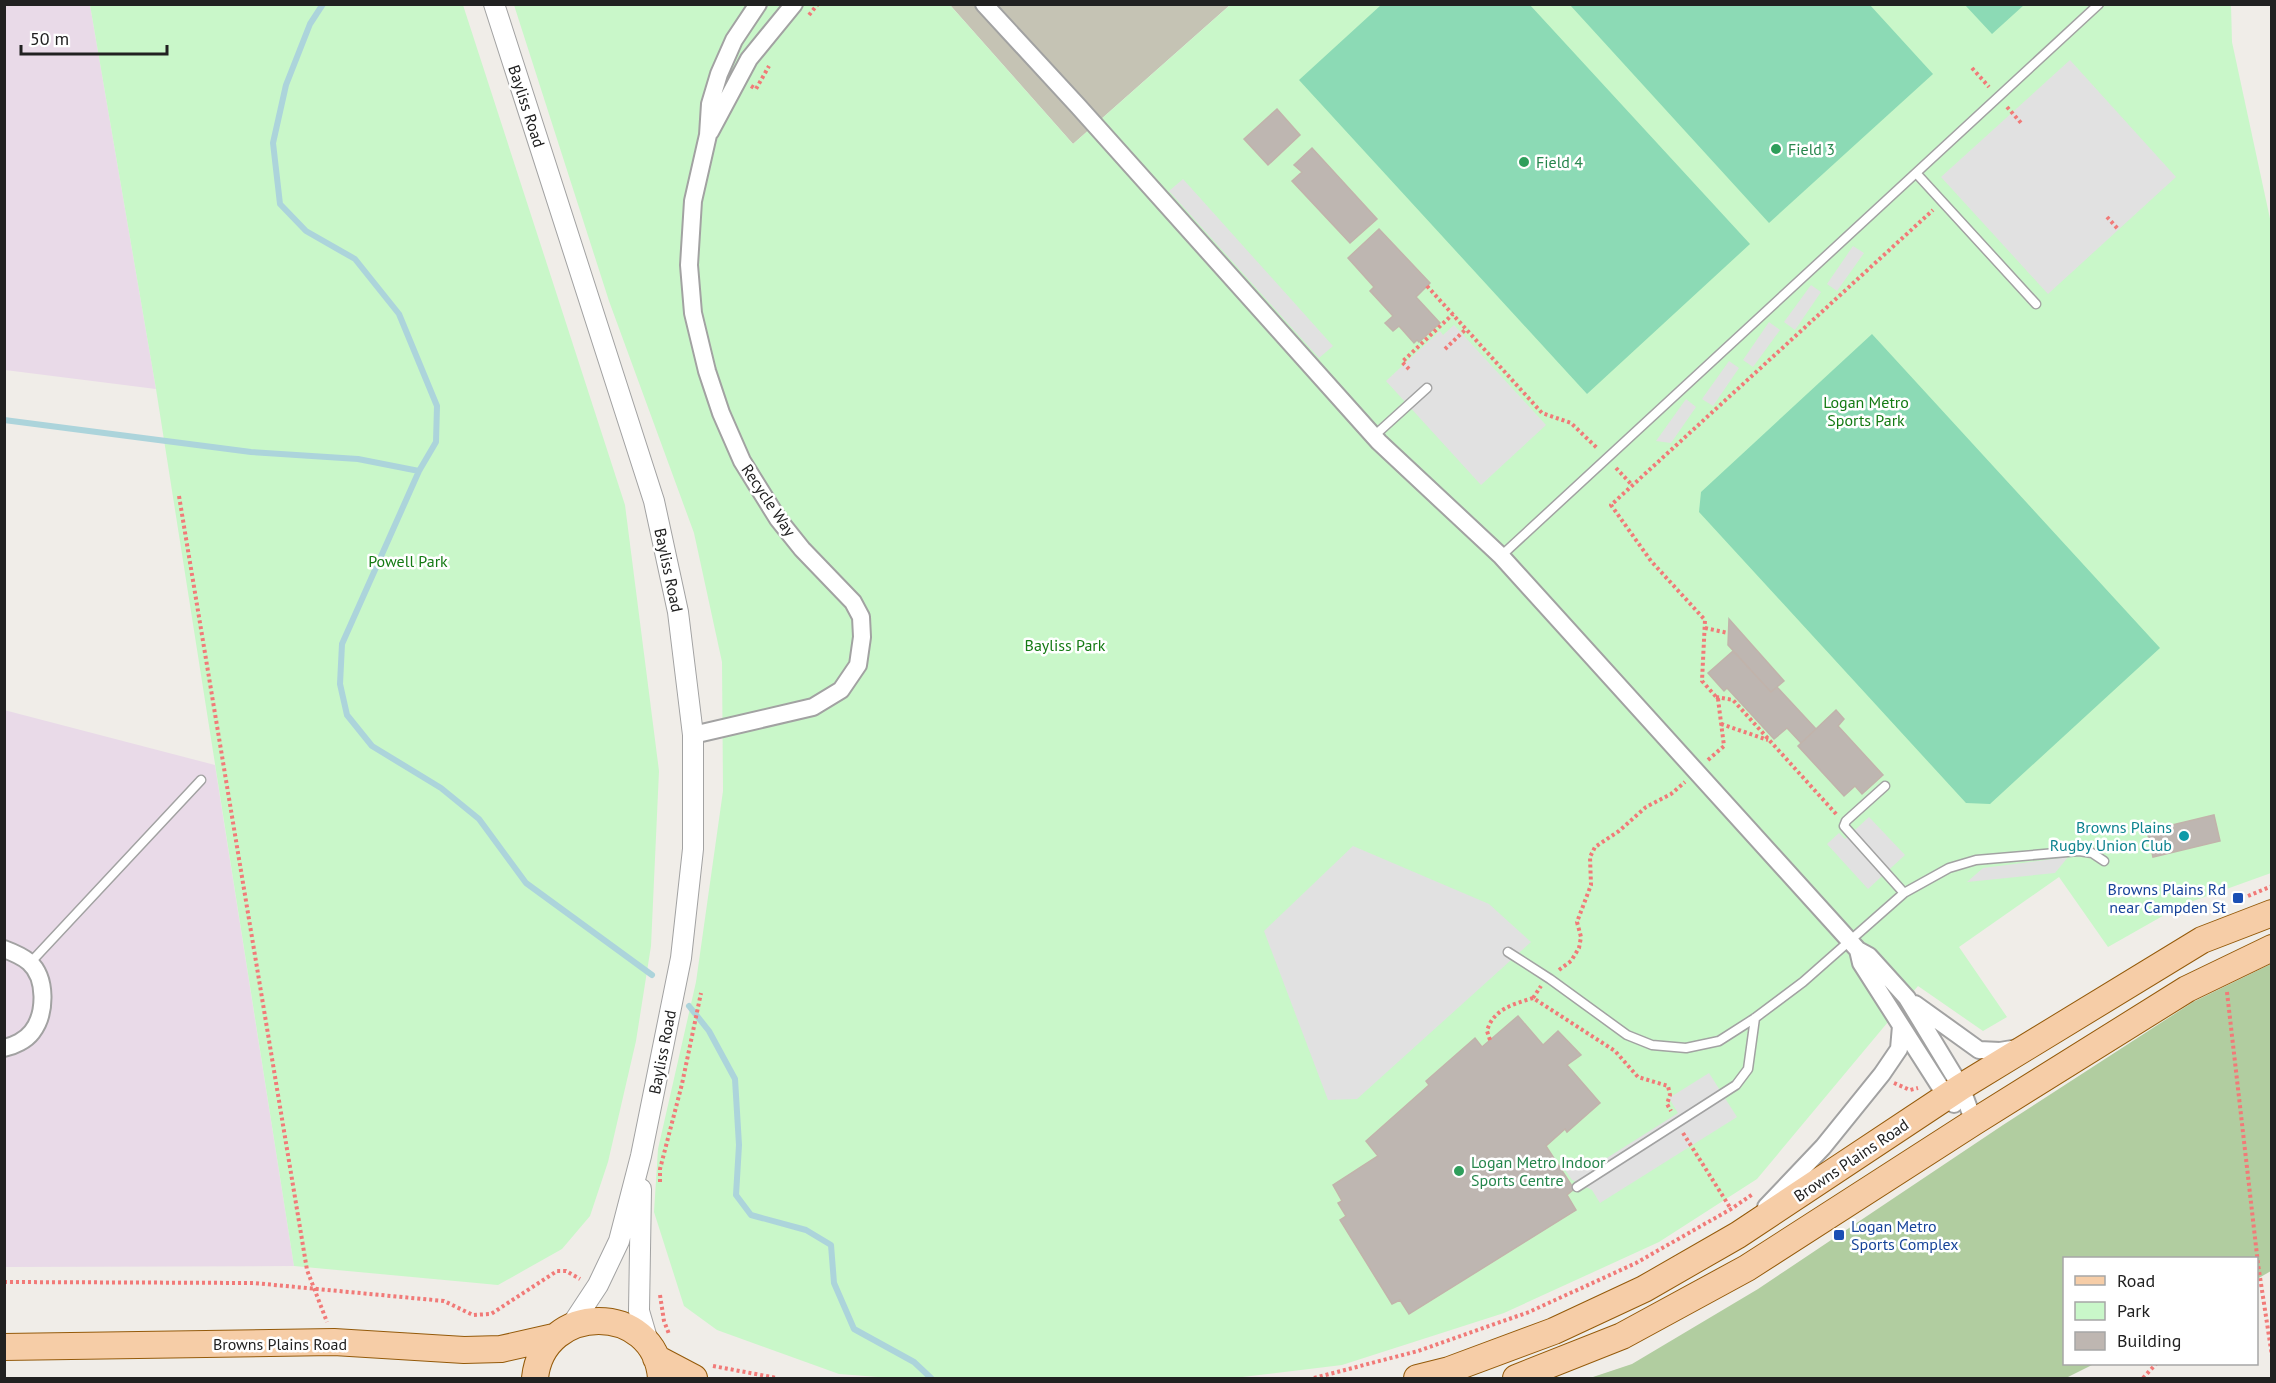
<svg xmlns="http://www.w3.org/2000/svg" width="2276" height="1383" font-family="'PT Sans',sans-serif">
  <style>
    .industrial { fill: #e9dae8 }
    .construction { fill: #c5c3b4 }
    .forest { fill: #b1cda0 }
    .park { fill: #c9f7c9 }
    .pitch { fill: #8cdab5 }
    .parking { fill: #e1e1e1 }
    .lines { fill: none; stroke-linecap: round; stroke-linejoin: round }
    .stream { stroke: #acd4db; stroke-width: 6 }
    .building { fill: #beb6b1; stroke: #c1b3ab; stroke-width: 1.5 }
    .service-casing { stroke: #a2a2a2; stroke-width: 11 }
    .minor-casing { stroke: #a2a2a2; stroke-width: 20 }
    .tertiary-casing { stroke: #a2a2a2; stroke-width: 22 }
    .primary-casing { stroke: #945a0a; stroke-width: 28 }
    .path { stroke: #f17a78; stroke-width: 4; stroke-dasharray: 3 3; stroke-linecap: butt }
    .service { stroke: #fff; stroke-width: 8 }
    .minor { stroke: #fff; stroke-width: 16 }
    .tertiary { stroke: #fff; stroke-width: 20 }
    .primary { stroke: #f6cda7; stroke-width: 26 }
    .leisure-dot { fill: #2e9e5b; stroke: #fff; stroke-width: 2 }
    .culture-dot { fill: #0f9aa8; stroke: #fff; stroke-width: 2 }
    .transit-dot { fill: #1a4fb4; stroke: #fff; stroke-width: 2 }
    .labels { text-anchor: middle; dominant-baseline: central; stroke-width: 5; stroke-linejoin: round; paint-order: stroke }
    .street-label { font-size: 16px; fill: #212121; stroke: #fff }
    .leisure-label { font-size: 16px; fill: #27864d; stroke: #fff; text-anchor: start }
    .park-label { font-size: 16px; fill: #147a13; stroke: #fff }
    .culture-label { font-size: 16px; fill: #0d838f; stroke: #fff; text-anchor: end }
    .transit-label { font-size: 16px; fill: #164399; stroke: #fff; text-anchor: end }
  </style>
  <rect width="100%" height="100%" fill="#f0ede8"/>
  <path class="industrial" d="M5 5H90L156 389 5 370Z
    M4 710 215 765 294 1266 5 1267Z"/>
  <path class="construction" d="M950 5H1230L1073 144Z"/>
  <path class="forest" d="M2271 964V1271L2257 1279 2256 1258H2064V1364H2094L2066 1378H1590L1632 1364 1758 1289 2003 1125 2193 1002Z"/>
  <path class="park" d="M90 5H463L625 505 659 771 651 946 636 1041 608 1162 590 1216 562 1249 498 1285 294 1266 156 389Z
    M514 5H950L1073 144 1230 5H2231L2232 42 2272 228 2271 873 2182 905 2108 947 2059 877 1959 947 2007 1017 1983 1031 1918 986 1757 1179 1659 1242 1504 1313 1342 1365 1234 1378H891L839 1374 717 1330 684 1306 654 1212 658 1149 696 982 723 791 722 662 694 533 609 301Z"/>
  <path class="pitch" d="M1381 5H1530L1750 244 1587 394 1299 80Z
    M1570 5H1870L1933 74 1769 223Z
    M1965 5H2024L1992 34Z
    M1872 334 2160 648 1990 804 1966 803 1699 512 1701 492Z"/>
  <path class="parking" d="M2070 60 2176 177 2048 294 1941 177Z
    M1183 179 1333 346 1319 358 1169 191Z
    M1853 246 1864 253 1837 291 1827 284Z
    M1811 285 1821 292 1795 330 1784 322Z
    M1769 322 1780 330 1753 367 1743 360Z
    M1454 325 1546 425 1481 485 1386 381 1440 331 1443 335Z
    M1729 361 1739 368 1713 406 1702 399Z
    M1686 399 1696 407 1671 443 1656 441Z
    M1869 817 1905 855 1868 889 1827 844 1839 833 1845 839Z
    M1353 846 1489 904 1531 942 1357 1099 1328 1100 1264 931Z
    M2068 857 2055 873 1967 882 1983 868Z
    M1709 1073 1737 1117 1600 1203 1592 1190 1572 1180 1563 1167 1582 1155 1591 1168 1678 1113 1669 1098Z"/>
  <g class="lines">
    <path class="stream" d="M323 4 310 24 286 85 273 143 280 204 306 231 355 259 399 314 437 406 436 442 419 471 342 644 340 684 347 715 372 746 441 788 479 819 526 883 652 975
      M4 420 251 452 358 459 419 471
      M689 1006 709 1031 735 1079 739 1145 736 1195 751 1215 806 1230 831 1245 834 1283 854 1329 914 1362 931 1378"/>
  </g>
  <path class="building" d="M1277 109 1300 135 1268 165 1244 139Z
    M1312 148 1377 219 1350 243 1292 181 1302 172 1294 165Z
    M1379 229 1430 283 1416 297 1440 323 1419 342 1417 340 1414 343 1399 326 1393 331 1385 323 1393 316 1370 291 1374 287 1348 258Z
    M1729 619 1784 681 1771 692 1728 645Z
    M1733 651 1771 692 1777 687 1816 729 1801 743 1787 728 1774 739 1727 688 1724 691 1708 673Z
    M1836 710 1844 719 1838 726 1883 775 1862 794 1855 786 1844 796 1798 746Z
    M2214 815 2220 841 2153 857 2147 831Z
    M1518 1016 1543 1045 1558 1031 1581 1055 1567 1065 1600 1103 1567 1132 1565 1129 1546 1146 1574 1189 1567 1195 1576 1210 1409 1314 1400 1300 1392 1304 1340 1220 1346 1216 1338 1203 1342 1201 1333 1185 1378 1156 1366 1141 1429 1085 1426 1081 1475 1038 1482 1047Z"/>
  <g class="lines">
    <g class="service-casing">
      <path id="service" d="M1916 173 2036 304
        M1374 436 1427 388
        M1501 556 2099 4
        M1885 786 1846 821 1844 826 1904 893
        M1508 952 1550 979 1627 1035 1652 1045 1686 1048 1719 1041 1755 1018 1803 982 1904 893 1949 868 1976 860 2079 851 2092 853 2104 861
        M30 963 201 780
        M1577 1187 1736 1085 1748 1069 1755 1018"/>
    </g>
    <g class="minor-casing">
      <path id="minor" d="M984 4 1078 106 1379 442 1501 556 1858 950 1869 956 1907 998 1961 1087 1974 1122
        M710 132 749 59 794 4
        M693 735 813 707 841 690 858 665 862 637 861 617 853 602 802 549 778 519 742 461 721 413 707 371 693 313 689 265 693 201 708 135 710 104 719 74 734 40 758 4
        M4 949C12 952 23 957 29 962 47 978 46 1014 32 1032 26 1040 14 1046 4 1048
        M1858 950 1861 963 1946 1096 1954 1104
        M1915 1004 1979 1050 2000 1051 2018 1048
        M1766 1207 1823 1147 1882 1074 1899 1049 1901 1026"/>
    </g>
    <g class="tertiary-casing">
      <path id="tertiary" d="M494 4 654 501 678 612 693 735V849L681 958 641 1156 619 1241 598 1285 571 1326
        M641 1189 639 1311 649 1345"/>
    </g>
    <g class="primary-casing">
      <path id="primary" d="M4 1347 334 1342 464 1350 501 1349 554 1337
        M656 1358 694 1378
        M535 1378C543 1302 655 1302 661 1378
        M1417 1378 1449 1370 1554 1331 1644 1289 1738 1235 1961 1087 2202 940 2272 913
        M1516 1378 1622 1336 1747 1268 1974 1122 2187 989 2272 948"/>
    </g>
    <path class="path" d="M809 15 818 4
      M1972 68 1989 87
      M751 86 756 89 769 66
      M2007 107 2022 124
      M2107 217 2118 229
      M1427 286 1542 413 1571 423 1597 448
      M1445 349 1466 329
      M1409 369 1402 362 1453 314
      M1616 468 1632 485
      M179 496 307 1270 327 1322
      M1705 628 1728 633
      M1716 697 1733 700 1837 815
      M1721 724 1768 740
      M1708 760 1724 746 1718 699 1702 681 1705 620 1651 561 1611 505 1933 210
      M2248 896 2272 886
      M1559 970 1571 961 1579 948 1581 937 1577 922 1591 885 1590 857 1595 847 1619 831 1646 807 1671 794 1685 782
      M2227 992 2258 1264 2272 1356
      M1533 998 1541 986
      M1490 1040 1487 1031C1493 1009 1514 1004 1533 998L1615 1051 1638 1077 1668 1086 1670 1095 1667 1104 1671 1111
      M1894 1083 1910 1090 1918 1088
      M1683 1133 1731 1209
      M660 1182V1169L682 1084 701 993
      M4 1282 254 1283 444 1301 473 1315 491 1314 557 1271H566L580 1279
      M660 1295 664 1321 669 1334
      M713 1366 777 1378
      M1314 1378 1418 1351 1529 1312 1636 1263 1731 1209 1753 1194
      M2143 1378 2156 1364"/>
    <use href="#service" class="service"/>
    <use href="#minor" class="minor"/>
    <use href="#tertiary" class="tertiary"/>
    <use href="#primary" class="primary"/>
  </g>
  <g class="leisure-dot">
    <circle cx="1776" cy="149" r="6"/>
    <circle cx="1524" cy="162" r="6"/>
    <circle cx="1459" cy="1171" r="6"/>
  </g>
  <circle class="culture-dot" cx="2184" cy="836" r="6"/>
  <g class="transit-dot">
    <rect x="2232" y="892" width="12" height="12" rx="3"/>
    <rect x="1833" y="1229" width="12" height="12" rx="3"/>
  </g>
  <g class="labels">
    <g class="street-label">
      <text transform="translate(527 106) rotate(72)">Bayliss Road</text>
      <text transform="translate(769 500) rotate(56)">Recycle Way</text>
      <text transform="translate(669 570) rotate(78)">Bayliss Road</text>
      <text transform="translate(662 1052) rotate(-79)">Bayliss Road</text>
      <text transform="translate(1851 1160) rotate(-34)">Browns Plains Road</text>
      <text x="280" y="1344">Browns Plains Road</text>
    </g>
    <g class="leisure-label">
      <text x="1788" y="149">Field 3</text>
      <text x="1536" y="162">Field 4</text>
      <text x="1471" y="1162">Logan Metro Indoor<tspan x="1471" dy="18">Sports Centre</tspan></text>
    </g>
    <g class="park-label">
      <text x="1866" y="402">Logan Metro<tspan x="1866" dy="18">Sports Park</tspan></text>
      <text x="408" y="561">Powell Park</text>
      <text x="1065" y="645">Bayliss Park</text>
    </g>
    <g class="culture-label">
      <text x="2172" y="827">Browns Plains<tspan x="2172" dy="18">Rugby Union Club</tspan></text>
    </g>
    <g class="transit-label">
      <text x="2226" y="889">Browns Plains Rd<tspan x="2226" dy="18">near Campden St</tspan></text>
      <text x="1851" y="1226" text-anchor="start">Logan Metro<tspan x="1851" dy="18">Sports Complex</tspan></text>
    </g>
  </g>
  <rect width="2276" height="1383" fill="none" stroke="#212121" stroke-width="12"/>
  <rect x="2063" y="1257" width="195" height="108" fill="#ffffff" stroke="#a6a6a6" stroke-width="1.5"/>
  <rect x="2075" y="1276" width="30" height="9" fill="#f6cda7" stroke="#a6a6a6" stroke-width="1.5"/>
  <text x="2117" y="1287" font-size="18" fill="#212121">Road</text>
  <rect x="2075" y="1302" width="30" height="18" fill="#c9f7c9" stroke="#a6a6a6" stroke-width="1.5"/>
  <text x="2117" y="1317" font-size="18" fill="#212121">Park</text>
  <rect x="2075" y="1332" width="30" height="18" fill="#beb6b1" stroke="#a6a6a6" stroke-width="1.5"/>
  <text x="2117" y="1347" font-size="18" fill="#212121">Building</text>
  <path d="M21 45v9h146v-9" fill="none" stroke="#212121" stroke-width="3"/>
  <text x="30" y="45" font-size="18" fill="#212121" stroke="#ffffff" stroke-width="4.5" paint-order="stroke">50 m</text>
</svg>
